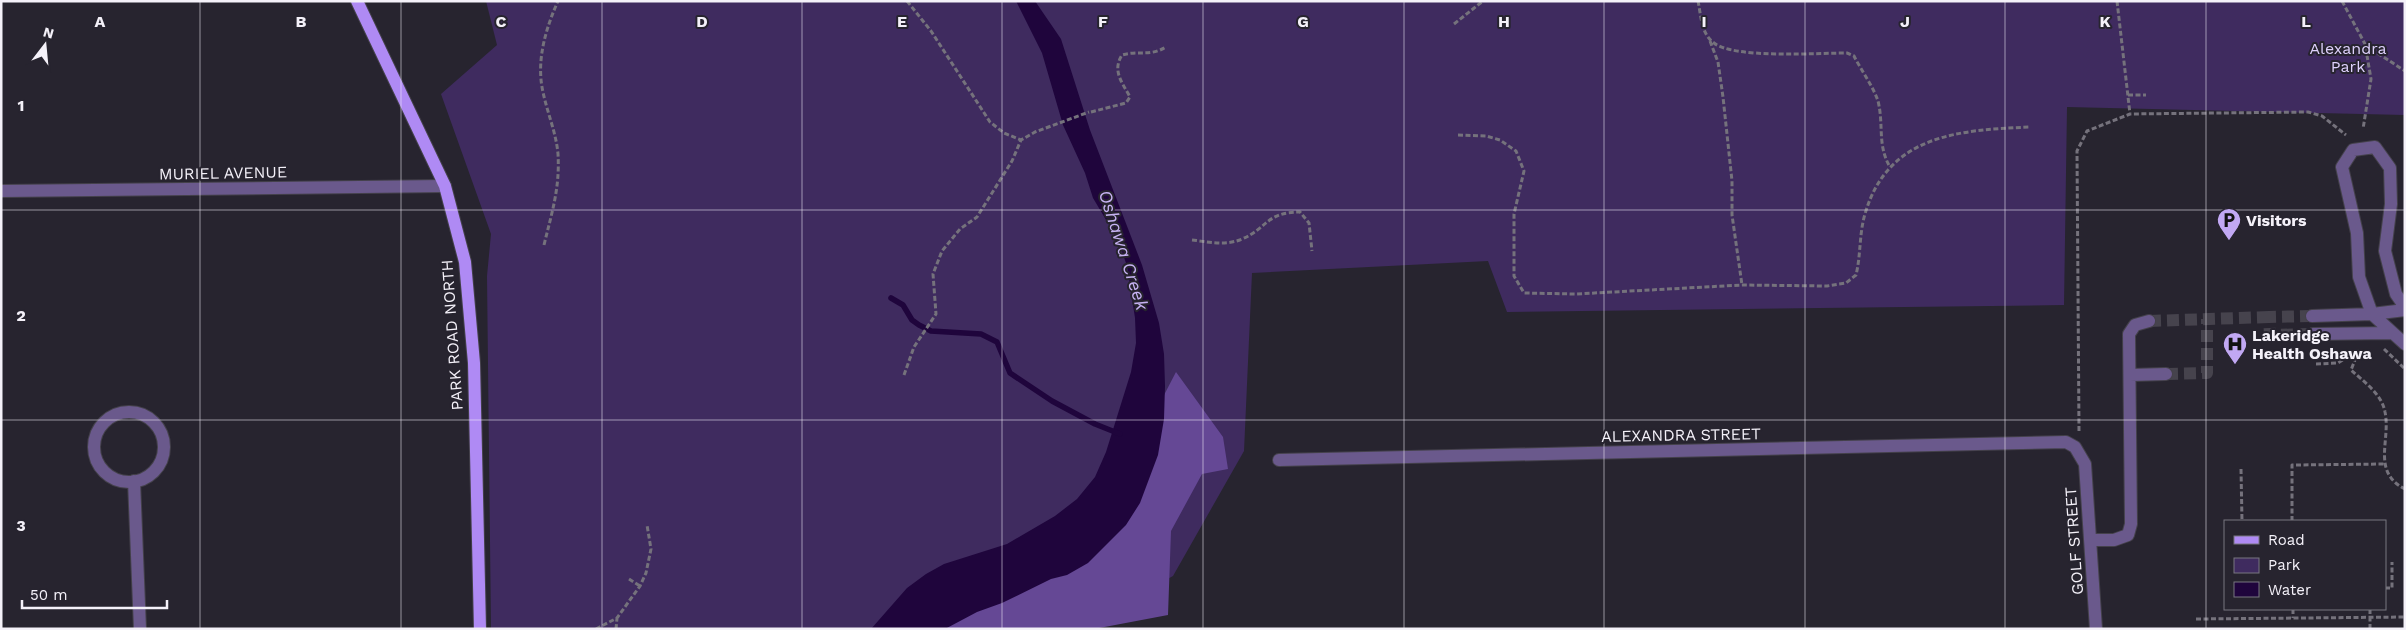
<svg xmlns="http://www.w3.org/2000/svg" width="2406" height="630" font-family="'Work Sans',sans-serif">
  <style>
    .green { fill: #3f2b5f }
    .forest { fill: #654895 }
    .water { fill: #1f053c }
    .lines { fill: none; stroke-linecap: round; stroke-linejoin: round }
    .stream { stroke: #1f053c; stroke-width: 5.5 }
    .minor-tunnel { stroke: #46434d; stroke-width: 12; stroke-dasharray: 12 6; stroke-linecap: butt }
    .minor-casing { stroke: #44414b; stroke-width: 14 }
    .major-casing { stroke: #44414b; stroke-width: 14 }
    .path { stroke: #75727c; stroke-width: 3; stroke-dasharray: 5 2.5; stroke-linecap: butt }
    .minor { stroke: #6a598c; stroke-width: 12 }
    .major { stroke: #af8af4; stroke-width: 12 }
    .grid { fill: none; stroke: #f4f1f9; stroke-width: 1; stroke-opacity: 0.55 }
    .labels { text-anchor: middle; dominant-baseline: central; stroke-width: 4; stroke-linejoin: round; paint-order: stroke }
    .park-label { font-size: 16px; fill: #ded1fc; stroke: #27242f }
    .street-label { font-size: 16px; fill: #f4f1f9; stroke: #27242f }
    .poi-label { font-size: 16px; font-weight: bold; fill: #f4f1f9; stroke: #27242f; text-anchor: start }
    .water-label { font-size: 18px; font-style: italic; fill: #c6b2f2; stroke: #27242f }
    .grid-label { font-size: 16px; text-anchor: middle; font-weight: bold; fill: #f4f1f9; stroke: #27242f; stroke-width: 4; stroke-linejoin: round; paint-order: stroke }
  </style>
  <rect width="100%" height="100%" fill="#27242f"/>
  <path class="green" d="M486 1H2405V115L2067 107 2064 305 1507 312 1488 261 1252 273 1244 451 1173 576 1077 629H491L487 276 491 234 441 94 497 45Z"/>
  <path class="forest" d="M1176 372 1223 437 1228 469 1202 474 1171 531 1168 615 1094 629H921L1109 501Z"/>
  <path class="water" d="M1016 1H1035L1061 39 1090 130 1142 265 1159 323 1164 354 1165 386 1164 419 1158 455 1140 503 1126 525 1088 563 1067 575 1051 579 1002 603 977 612 945 629H871L907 588 926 574 944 564 1007 544 1055 516 1077 499 1095 477 1106 452 1131 372 1136 343 1135 318 1127 266 1118 240 1093 198 1085 173 1063 125 1042 53Z"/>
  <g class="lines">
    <path class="stream" d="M891 298 903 305 912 320 919 325 931 331 981 334 997 342 1010 373 1052 401 1095 424 1120 434"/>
    <path class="minor-tunnel" d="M2312 316 2269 317 2270 335 2313 334
      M2149 321 2269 317
      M2166 374 2207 373V319"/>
    <g class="minor-casing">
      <path id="minor" d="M1 191 445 186
        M2405 307 2396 294 2385 251 2391 204 2390 168 2375 147 2353 150 2342 167 2357 233 2359 277 2372 314 2405 344
        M2312 316 2372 314 2405 310
        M2313 334 2391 333
        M2130 375 2166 374
        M94 447a35 35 0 1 1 70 0a35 35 0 1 1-70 0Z
        M1279 460 2066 442 2075 447 2085 464 2096 629
        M134 481 140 629
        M2091 540H2114L2128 535 2131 524 2129 334 2135 325 2149 321"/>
    </g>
    <g class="major-casing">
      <path id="major" d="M357 1 445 186 465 262 474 363 480 629"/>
    </g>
    <path class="path" d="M907 1 931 31 990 122 1004 133 1021 140
      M1698 1C1701 15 1701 34 1714 43 1734 59 1818 53 1847 53L1854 56C1861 70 1873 86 1878 101 1884 125 1877 145 1890 167
      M2117 1 2130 114
      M2342 1 2365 44 2371 79 2363 129
      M1454 24 1483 1
      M1710 41 1718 62 1723 97 1732 181V215L1742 285
      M2365 45 2405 71
      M2128 95H2146
      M1091 112 1126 103 1130 97C1122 82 1112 71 1122 55 1140 50 1149 57 1166 47
      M1458 135 1486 136 1500 140 1516 151 1524 171 1514 214V276L1524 293 1576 294 1742 285 1827 286 1846 283 1856 275C1861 255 1859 234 1865 214 1888 134 1960 130 2030 127
      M1192 240C1209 242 1226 246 1242 239 1268 228 1266 212 1300 212L1309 223 1312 251
      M544 245C552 212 560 188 558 154 556 131 546 110 542 87 537 58 546 28 558 1
      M2384 349 2405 369
      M2359 350 2351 370C2363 381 2382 394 2385 412 2391 440 2371 472 2405 489
      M2316 364 2338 363 2357 351
      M904 375 914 347 936 314 933 274 942 251 960 229 977 217 1012 161 1021 140 1035 132 1089 112
      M2079 431 2077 151 2087 131 2130 114 2308 112 2322 116 2346 135
      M2241 469 2242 521
      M2292 521V465L2385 464
      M629 579 640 586
      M2385 588H2392V562
      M2293 609V618
      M2370 609V629
      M2196 619 2405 617
      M596 629 617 618 640 586 646 573 651 549 647 525
      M616 629 617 618"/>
    <use href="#minor" class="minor"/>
    <use href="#major" class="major"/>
  </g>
  <path class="grid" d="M200 1V629M401 1V629M602 1V629M802 1V629M1002 1V629M1203 1V629M1404 1V629M1604 1V629M1805 1V629M2005 1V629M2206 1V629M1 210H2405M1 420H2405"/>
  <defs>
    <g id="parking-pin" transform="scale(1.25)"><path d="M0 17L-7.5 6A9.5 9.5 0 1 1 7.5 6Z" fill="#c1a8f3" stroke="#27242f"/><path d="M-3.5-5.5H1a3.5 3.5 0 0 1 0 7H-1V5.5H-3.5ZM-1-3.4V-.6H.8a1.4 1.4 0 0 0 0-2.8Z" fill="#111"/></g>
    <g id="hospital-pin" transform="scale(1.25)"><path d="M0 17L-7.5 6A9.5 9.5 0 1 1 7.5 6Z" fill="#c1a8f3" stroke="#27242f"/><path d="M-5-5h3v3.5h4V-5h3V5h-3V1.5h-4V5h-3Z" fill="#111"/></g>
  </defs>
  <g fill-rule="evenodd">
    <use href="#parking-pin" x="2229" y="220"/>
    <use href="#hospital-pin" x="2235" y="344"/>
  </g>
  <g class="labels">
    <g class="park-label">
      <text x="2348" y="48">Alexandra<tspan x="2348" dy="18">Park</tspan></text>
    </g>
    <g class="street-label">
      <text transform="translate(223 173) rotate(-1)">MURIEL AVENUE</text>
      <text transform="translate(452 335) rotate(-94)">PARK ROAD NORTH</text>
      <text transform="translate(1681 435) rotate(-1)">ALEXANDRA STREET</text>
      <text transform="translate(2074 541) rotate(-94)">GOLF STREET</text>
    </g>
    <g class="poi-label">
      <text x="2246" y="220">Visitors</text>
      <text x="2252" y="335">Lakeridge<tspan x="2252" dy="18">Health Oshawa</tspan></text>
    </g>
    <g class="water-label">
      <text transform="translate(1124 250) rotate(72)">Oshawa Creek</text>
    </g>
  </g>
  <g class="grid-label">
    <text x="100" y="27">A</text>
    <text x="301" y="27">B</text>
    <text x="501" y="27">C</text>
    <text x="702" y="27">D</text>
    <text x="902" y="27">E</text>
    <text x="1103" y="27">F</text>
    <text x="1303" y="27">G</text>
    <text x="1504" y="27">H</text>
    <text x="1704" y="27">I</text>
    <text x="1905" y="27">J</text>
    <text x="2105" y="27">K</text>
    <text x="2306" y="27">L</text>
    <text x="21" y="111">1</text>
    <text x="21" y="321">2</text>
    <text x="21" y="531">3</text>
  </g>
  <rect width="2406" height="630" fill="none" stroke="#f4f1f9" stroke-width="5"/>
  <rect x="2224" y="520" width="162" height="90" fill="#27242f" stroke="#797680"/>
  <rect x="2234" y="536" width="25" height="8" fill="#af8af4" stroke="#797680"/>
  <text x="2268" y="545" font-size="15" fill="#f4f1f9">Road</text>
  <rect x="2234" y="558" width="25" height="15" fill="#3f2b5f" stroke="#797680"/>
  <text x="2268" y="570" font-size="15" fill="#f4f1f9">Park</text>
  <rect x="2234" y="582" width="25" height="15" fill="#1f053c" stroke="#797680"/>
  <text x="2268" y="595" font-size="15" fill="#f4f1f9">Water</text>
  <g transform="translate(45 45) rotate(16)" stroke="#27242f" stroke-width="4" paint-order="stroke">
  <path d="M0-4L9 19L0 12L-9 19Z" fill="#f4f1f9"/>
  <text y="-8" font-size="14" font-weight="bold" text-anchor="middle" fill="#f4f1f9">N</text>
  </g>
  <path d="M22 600v8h145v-8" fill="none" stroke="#f4f1f9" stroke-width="2.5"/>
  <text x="30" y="600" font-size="15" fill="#f4f1f9" stroke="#27242f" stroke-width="4" paint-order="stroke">50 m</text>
</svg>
